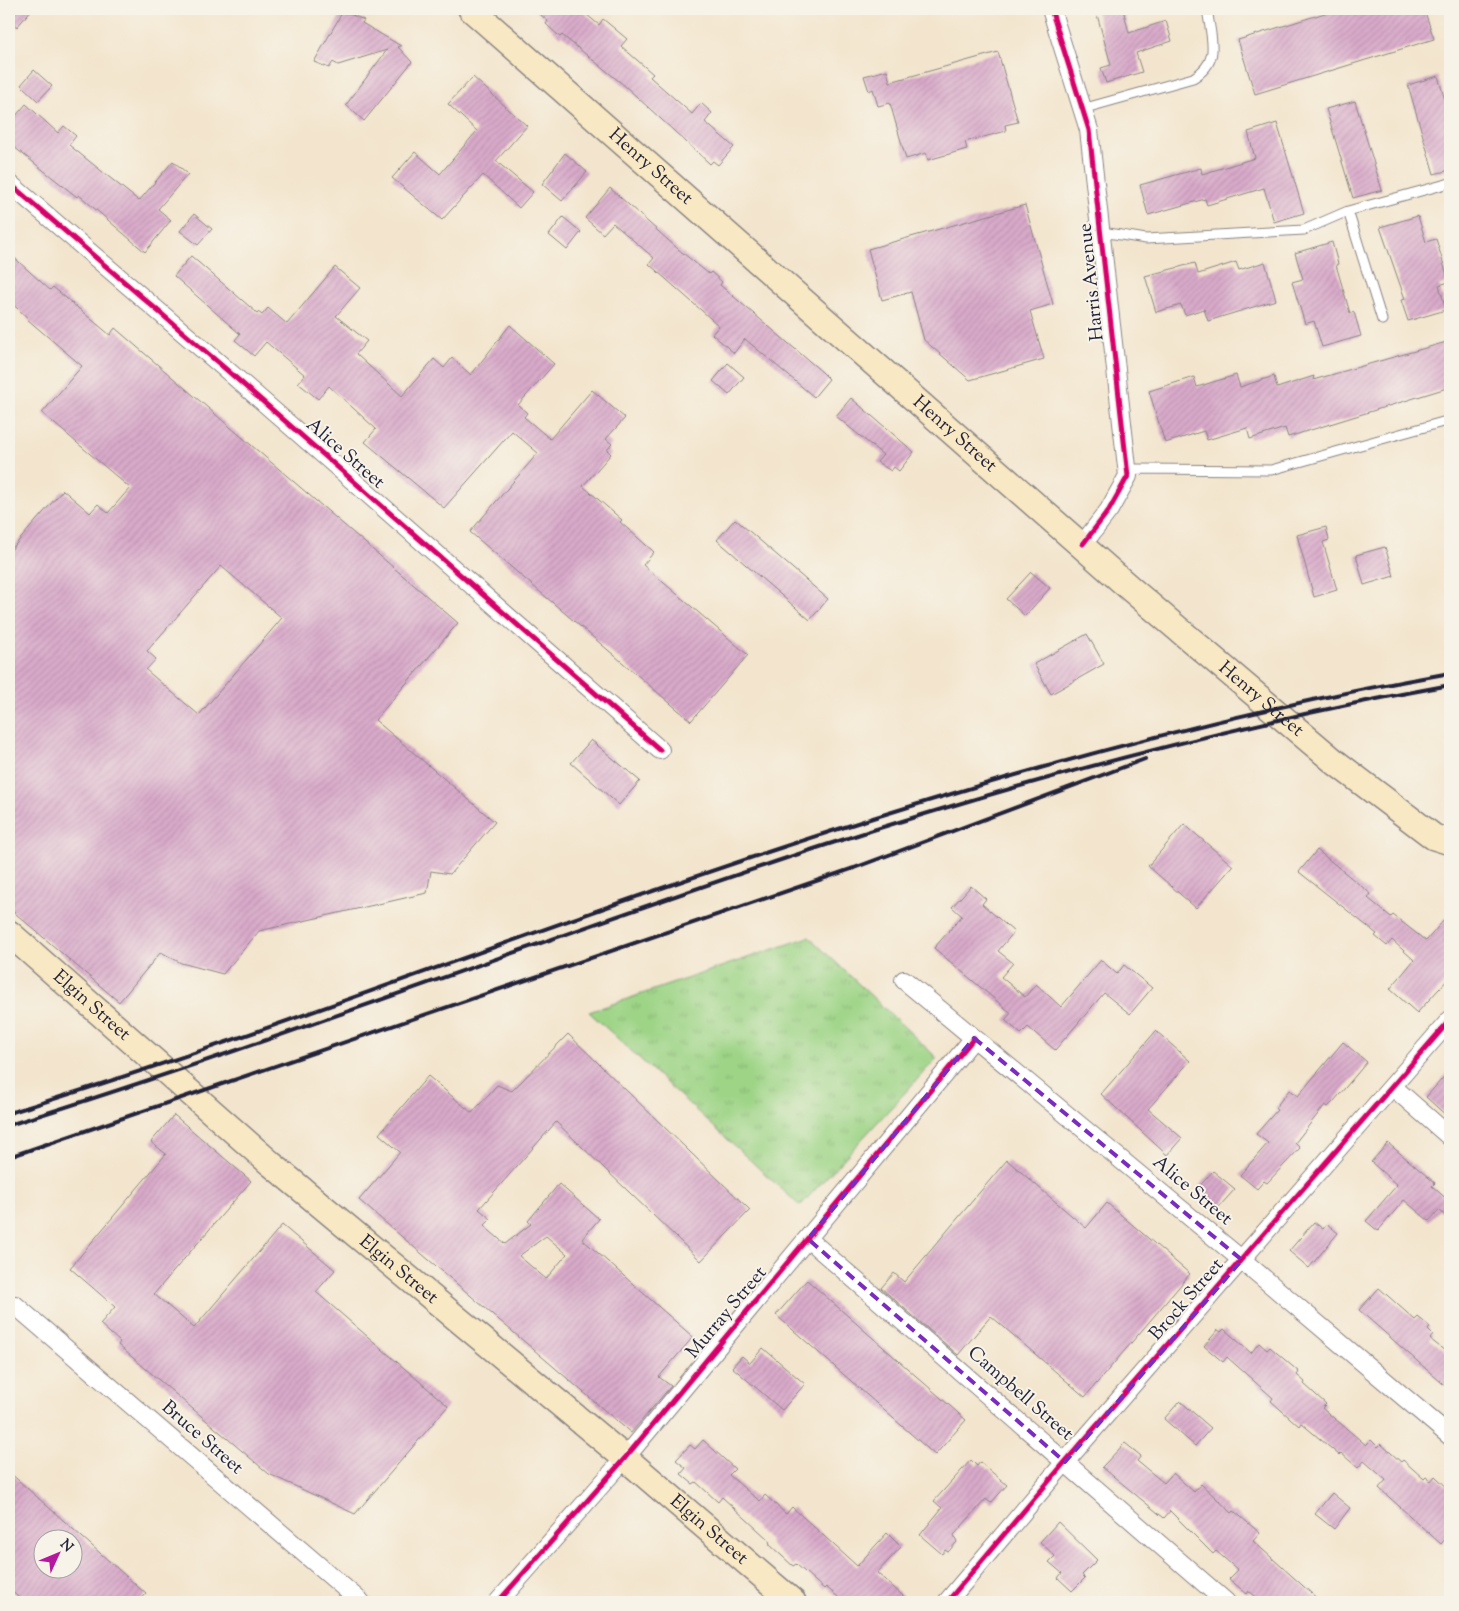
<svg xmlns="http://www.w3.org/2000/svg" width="1459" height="1611" font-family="'Sorts Mill Goudy',serif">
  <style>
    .park { fill: url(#park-tufts); stroke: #607b60 }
    .building { fill: url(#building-hatch); fill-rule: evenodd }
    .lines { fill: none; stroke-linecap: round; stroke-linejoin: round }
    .lane-casing { stroke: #8a8484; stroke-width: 11 }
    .street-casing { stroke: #8a8484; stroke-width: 20 }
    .secondary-casing { stroke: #8a8484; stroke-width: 28 }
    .lane { stroke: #fff; stroke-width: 9 }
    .street { stroke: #fff; stroke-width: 18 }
    .secondary { stroke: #f8e8c3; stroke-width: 25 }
    .rail { stroke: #22223b; stroke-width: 4 }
    .cycleway-casing { stroke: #f7f3e8; stroke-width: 8 }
    .cycleway { stroke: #d6006c; stroke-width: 5 }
    .marked { fill: none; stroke: #7b2cbf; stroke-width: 4; stroke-dasharray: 10 6; stroke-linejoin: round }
    .labels { text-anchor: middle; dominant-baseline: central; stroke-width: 4; stroke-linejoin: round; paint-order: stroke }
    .street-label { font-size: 19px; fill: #22223b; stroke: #f7f3e8 }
  </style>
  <defs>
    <pattern id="park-tufts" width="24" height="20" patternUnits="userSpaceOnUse" patternTransform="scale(1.25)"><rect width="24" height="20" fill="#9dd486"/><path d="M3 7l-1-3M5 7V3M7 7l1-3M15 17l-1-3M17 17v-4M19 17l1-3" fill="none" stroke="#87b675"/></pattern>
    <pattern id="building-hatch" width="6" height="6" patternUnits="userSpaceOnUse" patternTransform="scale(1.25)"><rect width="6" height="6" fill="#d9aaca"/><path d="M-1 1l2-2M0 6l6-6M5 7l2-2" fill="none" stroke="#ba92ae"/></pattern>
  </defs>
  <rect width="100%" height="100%" fill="#f7f3e8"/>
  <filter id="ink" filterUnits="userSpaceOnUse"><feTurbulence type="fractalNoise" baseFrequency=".02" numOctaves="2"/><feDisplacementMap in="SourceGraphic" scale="10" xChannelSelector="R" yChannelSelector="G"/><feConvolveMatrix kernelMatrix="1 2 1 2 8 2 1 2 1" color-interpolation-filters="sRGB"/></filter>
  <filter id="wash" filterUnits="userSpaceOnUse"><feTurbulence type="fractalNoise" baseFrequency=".0096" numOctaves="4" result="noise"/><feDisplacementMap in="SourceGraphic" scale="20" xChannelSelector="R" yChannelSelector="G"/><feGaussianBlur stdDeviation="1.12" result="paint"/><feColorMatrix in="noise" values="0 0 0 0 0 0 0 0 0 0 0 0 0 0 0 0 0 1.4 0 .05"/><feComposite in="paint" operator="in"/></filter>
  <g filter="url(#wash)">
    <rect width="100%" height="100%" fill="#f3e5cd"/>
    <path class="park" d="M809 937 937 1058 800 1206 589 1012Z"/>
    <g id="blocks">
      <path class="building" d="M9 9H32L17 27 9 21Z
        M534 9H580L599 25 603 19 627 39 621 46 653 74 650 77 692 114 701 103 712 113 705 122 734 147 718 165 713 161 710 164 625 86 562 35 560 37 546 24 548 21Z
        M1105 9H1123L1129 33 1166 21 1172 41 1136 53 1142 72 1106 83 1101 68 1111 65 1096 11Z
        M1338 9H1424L1434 39 1255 94 1238 40Z
        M343 11 364 20 362 23 401 46 398 47 412 62 364 121 346 105 387 50 338 65 333 62 329 68 314 62Z
        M998 52 1018 122 1005 125 1006 131 965 142 967 149 928 160 926 153 906 159 890 103 878 106 873 89 869 91 864 76 887 70 890 82Z
        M34 70 52 86 38 101 21 85Z
        M1438 76 1450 118V170L1434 174 1408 85Z
        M473 77 527 126 496 161 533 192 519 208 483 175 442 220 392 178 415 152 440 174 477 131 448 104Z
        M1355 101 1382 190 1353 198 1326 109Z
        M26 104 58 133 64 126 76 136 69 145 139 201 173 161 188 174 158 209 171 220 145 252 79 195 77 197 9 143V124Z
        M1277 123 1304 213 1274 222 1264 188 1207 205 1205 199 1148 215 1140 185 1201 168 1202 174 1255 158 1248 132Z
        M565 153 587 172 562 201 542 184Z
        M610 188 678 249 709 274 711 272 722 282 720 285 822 372 829 379 814 397 745 339 734 353 712 334 719 326 649 264 654 258 613 223 603 234 585 218Z
        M1025 205 1053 304 1030 311 1044 359 970 380 924 340 911 292 882 300 868 249Z
        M194 214 212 229 198 245 180 231Z
        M1418 216 1426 242 1436 239 1449 282 1439 285 1446 310 1408 321 1401 300 1405 299 1380 227Z
        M563 217 581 232 567 250 549 235Z
        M1332 242 1338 264 1336 265 1350 313 1354 312 1361 336 1322 347 1314 321 1305 324 1292 282 1303 279 1295 253Z
        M9 253 50 290 53 287 110 335 115 328 458 623 375 720 495 822 450 874 431 871 427 893 259 931 223 974 181 963 161 952 119 1002 9 908V552L63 490 90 513 98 504 108 513 130 488 42 413 82 366 27 319 28 318 9 301ZM221 566 282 618 199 715 146 670 156 659 147 651Z
        M191 256 257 313 258 312 262 315 268 308 287 324 335 267 360 288 336 316 367 341 356 354 402 396 434 359 444 368 452 358 471 375 510 325 554 364 518 405 527 413 524 417 550 439 592 390 625 418 606 439 612 444 607 450 611 454 583 486 622 520 620 522 654 552 643 565 748 655 691 721 470 532 538 453 512 431 444 508 365 442 376 429 329 386 318 399 298 383 305 375 266 342 254 356 235 340 240 334 174 276Z
        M1236 262 1239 270 1265 262 1276 300 1208 321 1204 309 1185 315 1181 305 1156 312 1145 276 1195 263 1198 274Z
        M1450 341V387L1288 437 1285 428 1250 439 1247 428 1207 440 1204 431 1165 443 1149 391 1194 377 1197 387 1236 375 1240 387 1274 376 1277 388 1314 376 1313 380Z
        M728 363 744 377 729 395 713 381Z
        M851 398 914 452 899 471 894 467 891 471 877 462 883 455 836 416Z
        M735 519 828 599 810 620 717 540Z
        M1326 527 1329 540 1323 542 1337 590 1314 597 1297 535Z
        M1385 547 1394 576 1364 585 1356 555Z
        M1031 572 1050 588 1025 616 1006 599Z
        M1087 634 1104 664 1051 694 1034 664Z
        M591 740 640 781 619 805 571 763Z
        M1184 824 1233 866 1196 908 1148 866Z
        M1317 850 1371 894 1368 898 1391 917 1393 915 1426 941 1450 913V977L1417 1013 1390 989 1414 960 1392 940 1387 946 1375 936 1377 934 1299 872Z
        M971 886 986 899 982 904 1014 932 998 951 1013 963 1001 977 1025 997 1036 984 1061 1007 1101 960 1117 974 1124 965 1152 988 1130 1014 1104 993 1055 1050 1028 1027 1021 1034 1005 1020 1011 1013 934 948 962 916 952 907Z
        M1156 1031 1190 1061 1148 1109 1182 1138 1167 1155 1101 1094Z
        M568 1034 750 1210 701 1261 556 1122 479 1209 491 1219 484 1226 505 1244 531 1224 528 1221 559 1184 599 1219 582 1239 693 1337 659 1377 671 1386 631 1433 359 1200 400 1152 379 1134 428 1076 472 1113 497 1085 512 1091ZM546 1236 567 1254 546 1279 519 1256Z
        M1343 1042 1367 1062 1334 1101 1328 1107 1325 1105 1295 1143 1300 1148 1267 1183 1264 1181 1257 1189 1240 1175 1268 1143 1256 1134 1277 1110 1275 1108 1289 1090 1298 1096Z
        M1450 1070V1119L1426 1097Z
        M174 1115 251 1181 154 1294 194 1328 282 1225 335 1270 316 1292 448 1406 355 1514 269 1474 118 1345 120 1342 100 1324 115 1307 70 1268 166 1154 151 1142Z
        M1388 1143 1435 1183 1432 1186 1450 1202V1220L1439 1210 1429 1221 1404 1200 1378 1231 1366 1221 1397 1185 1371 1162Z
        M1007 1160 1086 1228 1107 1203 1190 1274 1085 1397 991 1316 958 1355 881 1288 894 1273 904 1282Z
        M1213 1171 1235 1189 1218 1208 1197 1189Z
        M1314 1222 1323 1229 1327 1224 1338 1233 1309 1268 1289 1251Z
        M807 1280 966 1420 935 1455 776 1315Z
        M1379 1288 1415 1320 1418 1317 1430 1327 1428 1330 1433 1335 1430 1339 1450 1355V1390L1359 1310Z
        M1224 1329 1251 1353 1259 1343 1267 1350 1270 1347 1299 1372 1297 1375 1305 1382 1304 1384 1326 1404 1322 1408 1366 1445 1371 1440 1378 1447 1381 1444 1401 1462 1403 1460 1424 1479 1426 1477 1431 1481 1435 1476 1450 1490V1533L1441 1544 1379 1488 1386 1480 1364 1461 1358 1468 1341 1453 1339 1455 1301 1423 1299 1426 1271 1401 1273 1398 1227 1357 1223 1362 1204 1346 1218 1330 1221 1332Z
        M763 1348 805 1384 782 1410 732 1367 742 1356 750 1363Z
        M1180 1401 1211 1428 1195 1446 1164 1419Z
        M703 1440 735 1469 729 1475 751 1494 760 1501 765 1495 786 1514 792 1507 857 1566 887 1533 901 1547 877 1573 910 1602H844L826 1587 824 1589 796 1564 793 1566 770 1545 769 1540 722 1497 718 1502 696 1482 693 1484 681 1474 686 1468 676 1460 690 1445 695 1449Z
        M1125 1443 1141 1456 1137 1461 1164 1483 1173 1473 1194 1492 1201 1484 1232 1513 1234 1511 1260 1533 1253 1541 1321 1602H1262L1249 1591 1247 1594 1229 1579 1238 1570 1216 1551 1213 1554 1170 1511 1164 1518 1102 1467Z
        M971 1460 977 1466 980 1462 1007 1485 991 1503 986 1499 954 1535 957 1542 948 1552 945 1550 942 1554 920 1535 942 1508 934 1501Z
        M9 1472 146 1594 139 1602H24L9 1589ZM42 1538H72V1568H42Z
        M1332 1493 1350 1508 1334 1529 1315 1514Z
        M1058 1522 1097 1560 1082 1575 1085 1578 1072 1591 1058 1578 1062 1573 1049 1562 1055 1556 1040 1542Z"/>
    </g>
  </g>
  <g filter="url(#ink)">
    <use href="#blocks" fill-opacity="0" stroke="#8a8484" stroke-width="1"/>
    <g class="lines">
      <g class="lane-casing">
        <path id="lane" d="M1082 109 1193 78C1220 62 1212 42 1208 15L1211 9
          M1348 211 1382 320
          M1102 232 1146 239 1304 230 1348 211 1450 183
          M1128 476 1136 469 1271 470 1450 420"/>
      </g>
      <g class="street-casing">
        <path id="street" d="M1051 9 1089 130 1128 476 1109 510 1083 544
          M9 183 228 371 660 750
          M904 980 1242 1260 1450 1436
          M1393 1087 1450 1137
          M808 1239 1226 1602
          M15 1305 361 1602
          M498 1602 625 1458 974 1038
          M947 1602 1065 1462 1450 1020"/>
      </g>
      <g class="secondary-casing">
        <g id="secondary">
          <path id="s1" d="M471 9 1132 590 1335 762 1434 837 1450 842"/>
          <path id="s2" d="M9 933 270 1163 625 1458 793 1602"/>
        </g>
      </g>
      <use href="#lane" class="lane"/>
      <use href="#street" class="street"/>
      <use href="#secondary" class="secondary"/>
      <path class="rail" d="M9 1113C284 1029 552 921 826 833 1030 767 1239 710 1450 673
        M9 1125C284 1040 553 934 826 845 1030 779 1239 723 1450 685
        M9 1157 854 868 1145 759"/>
      <g class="cycleway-casing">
        <path id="cycleway" d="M1051 9 1089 130 1128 476 1109 510 1083 544
          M9 183 228 371 660 750
          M498 1602 625 1458 974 1038
          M947 1602 1065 1462 1450 1020"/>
      </g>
      <use href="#cycleway" class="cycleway"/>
    </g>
  </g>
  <path class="marked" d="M974 1038 1242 1260 1065 1462 808 1239Z"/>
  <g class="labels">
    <g class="street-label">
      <text stroke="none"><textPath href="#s1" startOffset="239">Henry Street</textPath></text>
      <text transform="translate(1092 282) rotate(-96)">Harris Avenue</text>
      <text stroke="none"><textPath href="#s1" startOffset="644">Henry Street</textPath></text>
      <text transform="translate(345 454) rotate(41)">Alice Street</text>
      <text stroke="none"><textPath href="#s1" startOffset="1049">Henry Street</textPath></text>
      <text stroke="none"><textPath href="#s2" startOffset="110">Elgin Street</textPath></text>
      <text transform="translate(1192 1191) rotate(40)">Alice Street</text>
      <text stroke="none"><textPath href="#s2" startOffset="515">Elgin Street</textPath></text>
      <text transform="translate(1187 1300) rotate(-49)">Brock Street</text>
      <text transform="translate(727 1313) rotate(-50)">Murray Street</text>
      <text transform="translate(1020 1394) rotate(41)">Campbell Street</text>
      <text transform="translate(202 1438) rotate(41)">Bruce Street</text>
      <text stroke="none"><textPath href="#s2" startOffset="920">Elgin Street</textPath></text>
    </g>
  </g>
  <rect width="1459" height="1611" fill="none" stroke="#f7f3e8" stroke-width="30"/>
  <g transform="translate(58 1554) rotate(46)"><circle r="24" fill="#f7f3e8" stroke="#a29fa3"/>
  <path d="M0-4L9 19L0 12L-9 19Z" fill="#b5179e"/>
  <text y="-8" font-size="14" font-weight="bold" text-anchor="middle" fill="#22223b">N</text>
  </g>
</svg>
